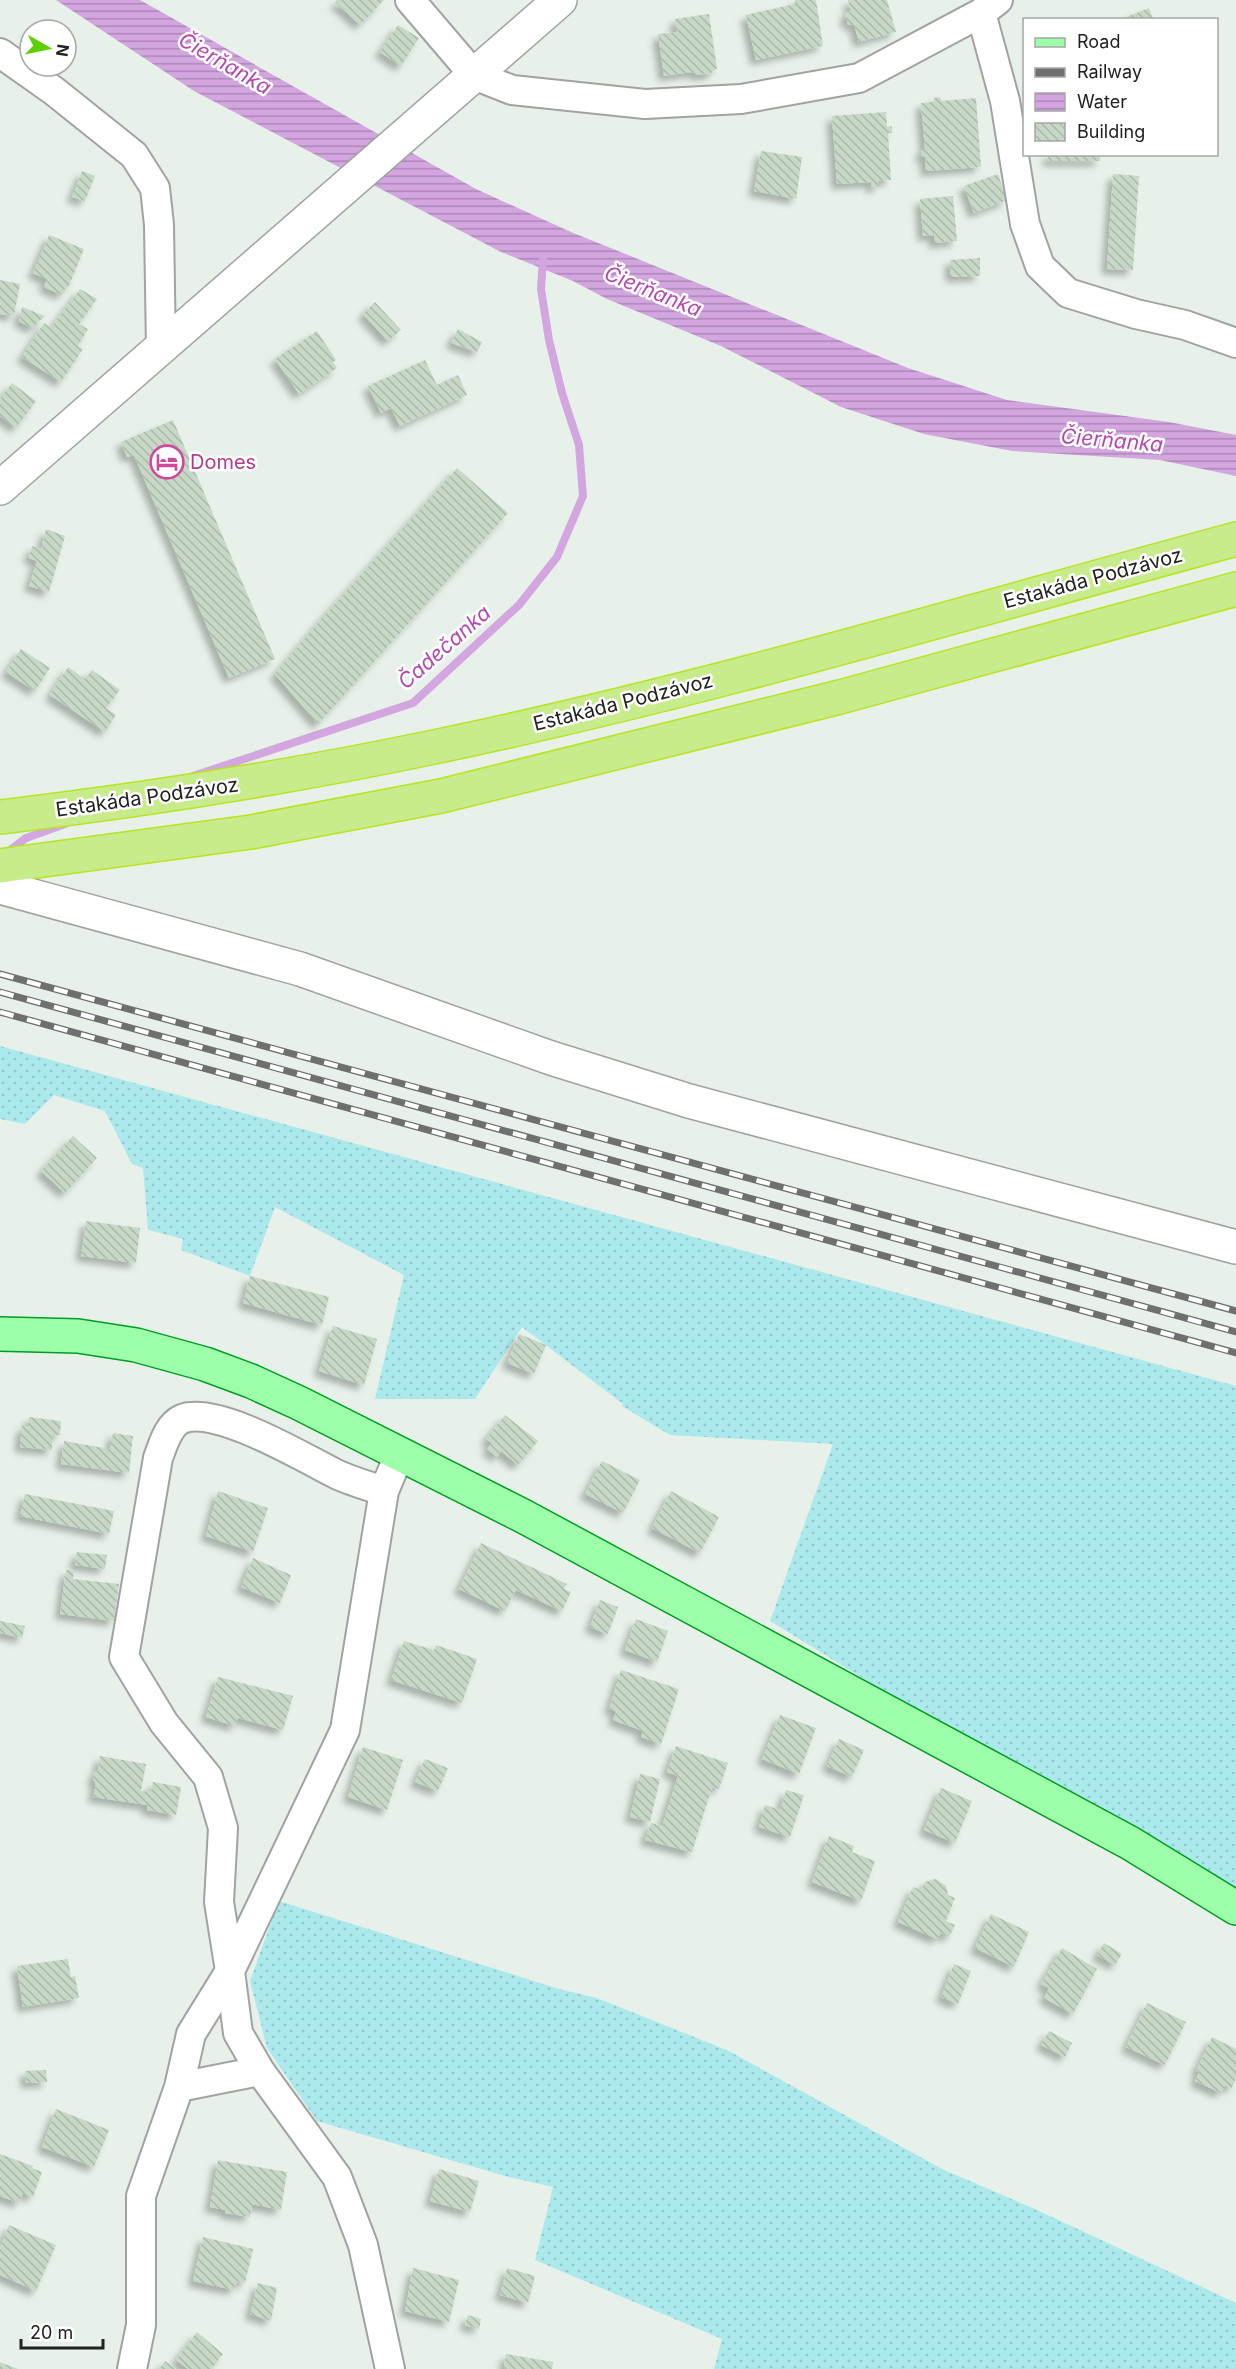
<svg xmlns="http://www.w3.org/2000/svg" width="1236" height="2369" font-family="Inter,sans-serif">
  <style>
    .grass { fill: url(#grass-dots) }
    .water { fill: url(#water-rules) }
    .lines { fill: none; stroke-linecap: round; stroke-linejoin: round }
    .stream { stroke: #d3a6e0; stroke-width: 8 }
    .building { fill: url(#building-back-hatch); filter: url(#shadow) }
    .minor-casing { stroke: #a2a2a2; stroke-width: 32 }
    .tertiary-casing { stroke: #a2a2a2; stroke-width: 36 }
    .primary-casing { stroke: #009d23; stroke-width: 36 }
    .motorway-casing { stroke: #bae320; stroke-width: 36 }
    .minor { stroke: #fff; stroke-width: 28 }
    .tertiary { stroke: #fff; stroke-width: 33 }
    .primary { stroke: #9effaa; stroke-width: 33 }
    .motorway { stroke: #c8eb8c; stroke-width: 33 }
    .rail-casing { stroke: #6f6f6f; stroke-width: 7 }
    .rail { stroke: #fff; stroke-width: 4.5; stroke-dasharray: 14; stroke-linecap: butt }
    .labels { text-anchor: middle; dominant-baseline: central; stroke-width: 5; stroke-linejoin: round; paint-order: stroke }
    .hotel-label { font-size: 20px; fill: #b23c85; stroke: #fff; text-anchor: start }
    .street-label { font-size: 20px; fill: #212121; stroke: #fff }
    .water-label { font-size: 21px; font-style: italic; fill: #b548af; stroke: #fff }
  </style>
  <defs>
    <pattern id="grass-dots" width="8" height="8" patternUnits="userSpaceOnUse" patternTransform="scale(1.5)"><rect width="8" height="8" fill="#abe9ed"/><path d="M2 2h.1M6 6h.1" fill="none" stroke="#93c8cb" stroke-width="1.8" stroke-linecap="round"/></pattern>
    <pattern id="water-rules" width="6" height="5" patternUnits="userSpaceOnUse" patternTransform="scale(1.5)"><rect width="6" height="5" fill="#d3a6e0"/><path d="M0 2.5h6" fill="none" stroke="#ab87b5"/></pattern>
    <pattern id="building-back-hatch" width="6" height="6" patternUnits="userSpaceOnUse" patternTransform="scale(1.5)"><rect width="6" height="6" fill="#c7d8c7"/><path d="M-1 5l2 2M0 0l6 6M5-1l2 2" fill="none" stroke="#abb9ab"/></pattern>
    <filter id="shadow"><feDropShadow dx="-5.5" dy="5.5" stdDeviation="3" flood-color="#0004"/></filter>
  </defs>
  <rect width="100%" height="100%" fill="#e7f1e9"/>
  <path class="grass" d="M0 1046 1236 1386V1908L770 1621 833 1444 670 1435 622 1406 623 1404 522 1327 475 1399H375L404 1275 275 1207 250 1276 181 1250 183 1239 148 1230 143 1168 132 1164 105 1111 54 1095 25 1124 0 1119Z
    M279 1901 559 1989 597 1998 729 2051 942 2169 1035 2209 1236 2303V2369H714L722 2339 535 2260 553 2187 505 2176 317 2121 267 2048 250 1981Z"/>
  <path class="water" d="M56 0H140L476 189 571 232 908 368 1007 400 1169 422 1236 435V476L1160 460 1012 451 924 434 841 407 721 346 607 299 573 281 499 251 194 91Z"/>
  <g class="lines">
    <path class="stream" d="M193 776 413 703 519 605 557 557 583 496 579 445 562 393 549 340 541 289 543 259
      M5 854 26 838 65 824"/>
  </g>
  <path class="building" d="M337 0H384L360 25 335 2Z
    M795 0H816L823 46 756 60 746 15 795 4Z
    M848 0H887L896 32 859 42 854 24 848 25 845 13 851 11Z
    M1149 8 1154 20H1121V19Z
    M709 14 717 68 710 74 699 75 692 72 664 76 658 34 677 32 675 19Z
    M398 25 419 38 401 66 380 52Z
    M940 97 941 101 976 98 981 167 926 171 925 157H921V150H925L921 103 934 102V98Z
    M886 112 887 127 892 126V133H888L891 180 878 181 879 187 872 188 871 182 837 184 832 116Z
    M761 151 802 157 796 199 754 191Z
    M1048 154H1100V161H1048Z
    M82 171 95 176 85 201 72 197Z
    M998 174 1007 200 974 213 964 186Z
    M1113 174 1139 176 1133 270 1107 269Z
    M953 196 957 241 934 243V235L923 236 920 199Z
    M49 235 84 249 68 288 66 287 62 295 44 287 47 279 33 273Z
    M980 258V276L951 277 950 260Z
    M0 280 20 284 14 316 0 314Z
    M80 289 97 299 79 324 88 329 78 346 83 349 61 382 22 357 44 323 51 328Z
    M375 302 401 330 388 341 363 314Z
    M22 307 45 316 32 328 19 321Z
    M458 329 482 342 477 352 451 343Z
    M317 331 336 360 333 362 337 368 299 394 275 359Z
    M425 360 437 385 458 375 467 395 400 426 391 408 381 413 368 386Z
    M12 383 36 401 16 428 0 416V399Z
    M173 420 275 659 229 678 134 455 127 457 121 442Z
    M457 468 508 513 318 724 275 674 322 618Z
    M46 529 65 536 49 592 29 586 37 561 29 558 32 546 41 549Z
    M21 649 50 668 35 691 6 672Z
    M68 667 85 679 92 670 120 690 106 708 116 715 105 732 50 695Z
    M73 1136 97 1158 65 1193 41 1171Z
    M86 1221 140 1228 136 1263 81 1256Z
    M250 1276 329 1297 322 1325 243 1303Z
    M333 1326 377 1339 364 1385 319 1371Z
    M519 1334 546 1345 534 1374 507 1363Z
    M505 1415 538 1441 518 1465 501 1451 497 1457 487 1449 492 1443 486 1439Z
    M29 1417 61 1421 60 1435H53L52 1450 20 1447 22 1426 28 1427Z
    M113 1433 133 1436 129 1473 61 1464 64 1441 110 1449Z
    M602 1461 640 1480 623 1513 585 1494Z
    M218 1491 268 1508 253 1552 206 1536Z
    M671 1491 719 1517 700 1553 652 1528Z
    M25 1494 114 1511 109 1534 20 1516Z
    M481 1543 567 1584 564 1589 571 1592 562 1611 516 1590 505 1611 459 1589Z
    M77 1552 107 1555 105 1569 75 1565Z
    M253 1558 291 1575 280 1603 241 1587Z
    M66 1570 74 1571 73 1579 119 1584 114 1621 60 1614Z
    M600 1600 618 1607 608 1634 590 1627Z
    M636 1619 668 1631 657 1662 625 1650Z
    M0 1621 25 1626 22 1638 0 1633Z
    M404 1641 434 1650 436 1645 477 1659 462 1703 391 1680Z
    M621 1670 679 1689 661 1744 641 1737 643 1731 613 1720 616 1711 609 1709Z
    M218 1677 293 1696 283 1730 238 1718 235 1726 206 1717Z
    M780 1715 816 1728 799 1774 762 1759Z
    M839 1739 864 1750 852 1777 827 1766Z
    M676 1746 728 1763 719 1789 712 1787 692 1852 645 1840 651 1823 662 1826 678 1776 667 1772Z
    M363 1747 403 1760 387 1810 348 1797Z
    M100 1756 146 1764 141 1791 151 1792 153 1782 181 1787 176 1815 147 1810 148 1805 93 1797 96 1784 93 1779 94 1773 98 1769Z
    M425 1759 448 1768 438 1791 415 1782Z
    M640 1774 660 1779 650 1822 630 1817Z
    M941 1788 972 1801 955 1843 924 1830Z
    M786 1790 804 1795 790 1837 759 1827 765 1805 780 1810Z
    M829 1836 854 1846 852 1852 875 1861 861 1901 812 1882Z
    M936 1879 946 1886 948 1895 955 1898 946 1921 955 1925 949 1937 941 1933 937 1939 898 1922 913 1887 921 1890 925 1882Z
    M991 1914 1029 1932 1014 1967 975 1948Z
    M1104 1943 1122 1954 1115 1965 1097 1955Z
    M1062 1948 1097 1969 1073 2014 1044 1998 1049 1988 1041 1984Z
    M68 1959 71 1977 75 1976 79 1998 23 2007 17 1966Z
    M954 1964 971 1971 958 2004 941 1997Z
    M1147 2003 1186 2022 1165 2065 1126 2047Z
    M1049 2031 1072 2043 1065 2057 1041 2045Z
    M1212 2037 1236 2049V2078L1232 2088 1225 2085 1221 2093 1195 2081 1199 2072 1196 2071Z
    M46 2070 47 2082 26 2083 25 2071Z
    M56 2109 109 2130 94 2167 42 2147Z
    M0 2154 33 2166 32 2168 42 2172 33 2197 23 2193 19 2203 0 2196Z
    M218 2160 287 2172 281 2210 252 2204 250 2217 225 2213 226 2210 210 2207Z
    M439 2169 479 2181 470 2212 430 2201Z
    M9 2225 56 2245 36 2291 0 2275V2247Z
    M203 2237 253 2249 245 2283 237 2281 234 2290 193 2281Z
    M413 2268 459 2280 449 2322 405 2311Z
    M507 2268 535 2276 528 2303 500 2295Z
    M258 2283 277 2288 271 2321 250 2314Z
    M468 2315 481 2319 479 2329 465 2325Z
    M197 2332 223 2354 211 2369H188L176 2360Z
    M506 2354 553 2362 552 2369H504Z
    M165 2361 176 2369H159Z
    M0 2362 18 2369H0Z"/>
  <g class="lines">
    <g class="minor-casing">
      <path id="minor" d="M410 0 474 75 512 90 645 104 741 99 859 78 981 13 998 0
        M981 13 1005 101 1025 224 1040 266 1068 293 1136 314 1185 325 1236 343
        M0 53 54 91 134 155 155 188 159 225 161 349
        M179 2087 260 2071
        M132 2369 141 2325V2196L179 2087 191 2034 230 1971 219 1902 223 1828 208 1777 164 1723 124 1657 158 1458C163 1445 168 1425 182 1419 216 1405 304 1458 336 1474 351 1481 368 1486 384 1491
        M390 2369 363 2245 337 2177 260 2071 238 2033 230 1971 345 1730 384 1491 400 1453"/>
    </g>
    <g class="tertiary-casing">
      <path id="tertiary" d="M0 488 560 0
        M0 887 300 969 551 1058 689 1101 1236 1247"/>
    </g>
    <g class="primary-casing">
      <path id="primary" d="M0 1334 78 1336 136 1345 205 1364 251 1381 299 1403 523 1516 651 1585 1130 1843 1236 1908"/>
    </g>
    <g class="motorway-casing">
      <path id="motorway" d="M0 817C146 800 290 777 434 747 704 691 970 611 1236 539
        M0 866 251 832 441 796 840 697 1236 589"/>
    </g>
    <use href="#minor" class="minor"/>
    <use href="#tertiary" class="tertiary"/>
    <use href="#primary" class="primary"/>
    <use href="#motorway" class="motorway"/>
    <g class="rail-casing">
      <path id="rail" d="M0 974 1236 1311
        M0 992 1236 1332
        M0 1012 1236 1353"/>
    </g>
    <use href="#rail" class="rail"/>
  </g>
  <defs>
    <g id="hotel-ring" transform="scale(1.725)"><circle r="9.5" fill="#fff" stroke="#d1479c" stroke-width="1.5"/><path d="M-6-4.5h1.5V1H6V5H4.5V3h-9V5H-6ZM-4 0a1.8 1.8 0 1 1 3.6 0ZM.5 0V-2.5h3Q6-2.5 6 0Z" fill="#d1479c"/></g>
  </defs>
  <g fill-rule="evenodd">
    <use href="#hotel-ring" x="167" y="462"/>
  </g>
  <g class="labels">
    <g class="hotel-label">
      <text x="190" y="462">Domes</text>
    </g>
    <g class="street-label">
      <text transform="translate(1093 578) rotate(-15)">Estakáda Podzávoz</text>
      <text transform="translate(623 702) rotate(-14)">Estakáda Podzávoz</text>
      <text transform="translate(147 797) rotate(-8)">Estakáda Podzávoz</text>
    </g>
    <g class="water-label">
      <text transform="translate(225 63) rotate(30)">Čierňanka</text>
      <text transform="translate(653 291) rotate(22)">Čierňanka</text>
      <text transform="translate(1112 440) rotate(5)">Čierňanka</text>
      <text transform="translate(444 647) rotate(-41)">Čadečanka</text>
    </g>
  </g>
  <rect x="1023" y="18" width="195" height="138" fill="#ffffff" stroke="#a6a6a6" stroke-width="1.5"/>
  <rect x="1035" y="38" width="30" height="9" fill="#9effaa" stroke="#a6a6a6" stroke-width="1.5"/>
  <text x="1077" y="48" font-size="18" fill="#212121">Road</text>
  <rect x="1035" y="68" width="30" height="9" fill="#6f6f6f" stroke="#a6a6a6" stroke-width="1.5"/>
  <text x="1077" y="78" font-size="18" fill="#212121">Railway</text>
  <rect x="1035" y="93" width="30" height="18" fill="url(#water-rules)" stroke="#a6a6a6" stroke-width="1.5"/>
  <text x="1077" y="108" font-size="18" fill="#212121">Water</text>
  <rect x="1035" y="123" width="30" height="18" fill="url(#building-back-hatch)" stroke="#a6a6a6" stroke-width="1.5"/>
  <text x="1077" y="138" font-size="18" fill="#212121">Building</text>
  <g transform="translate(48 48) rotate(99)"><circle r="28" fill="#ffffff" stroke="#a6a6a6" stroke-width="1.5"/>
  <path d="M0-4.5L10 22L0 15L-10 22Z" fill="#5dd100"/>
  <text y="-9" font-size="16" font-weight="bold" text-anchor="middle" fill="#212121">N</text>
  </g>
  <path d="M21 2339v9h82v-9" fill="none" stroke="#212121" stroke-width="3"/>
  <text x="30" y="2339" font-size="18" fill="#212121" stroke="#ffffff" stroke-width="4.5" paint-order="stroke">20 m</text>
</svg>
